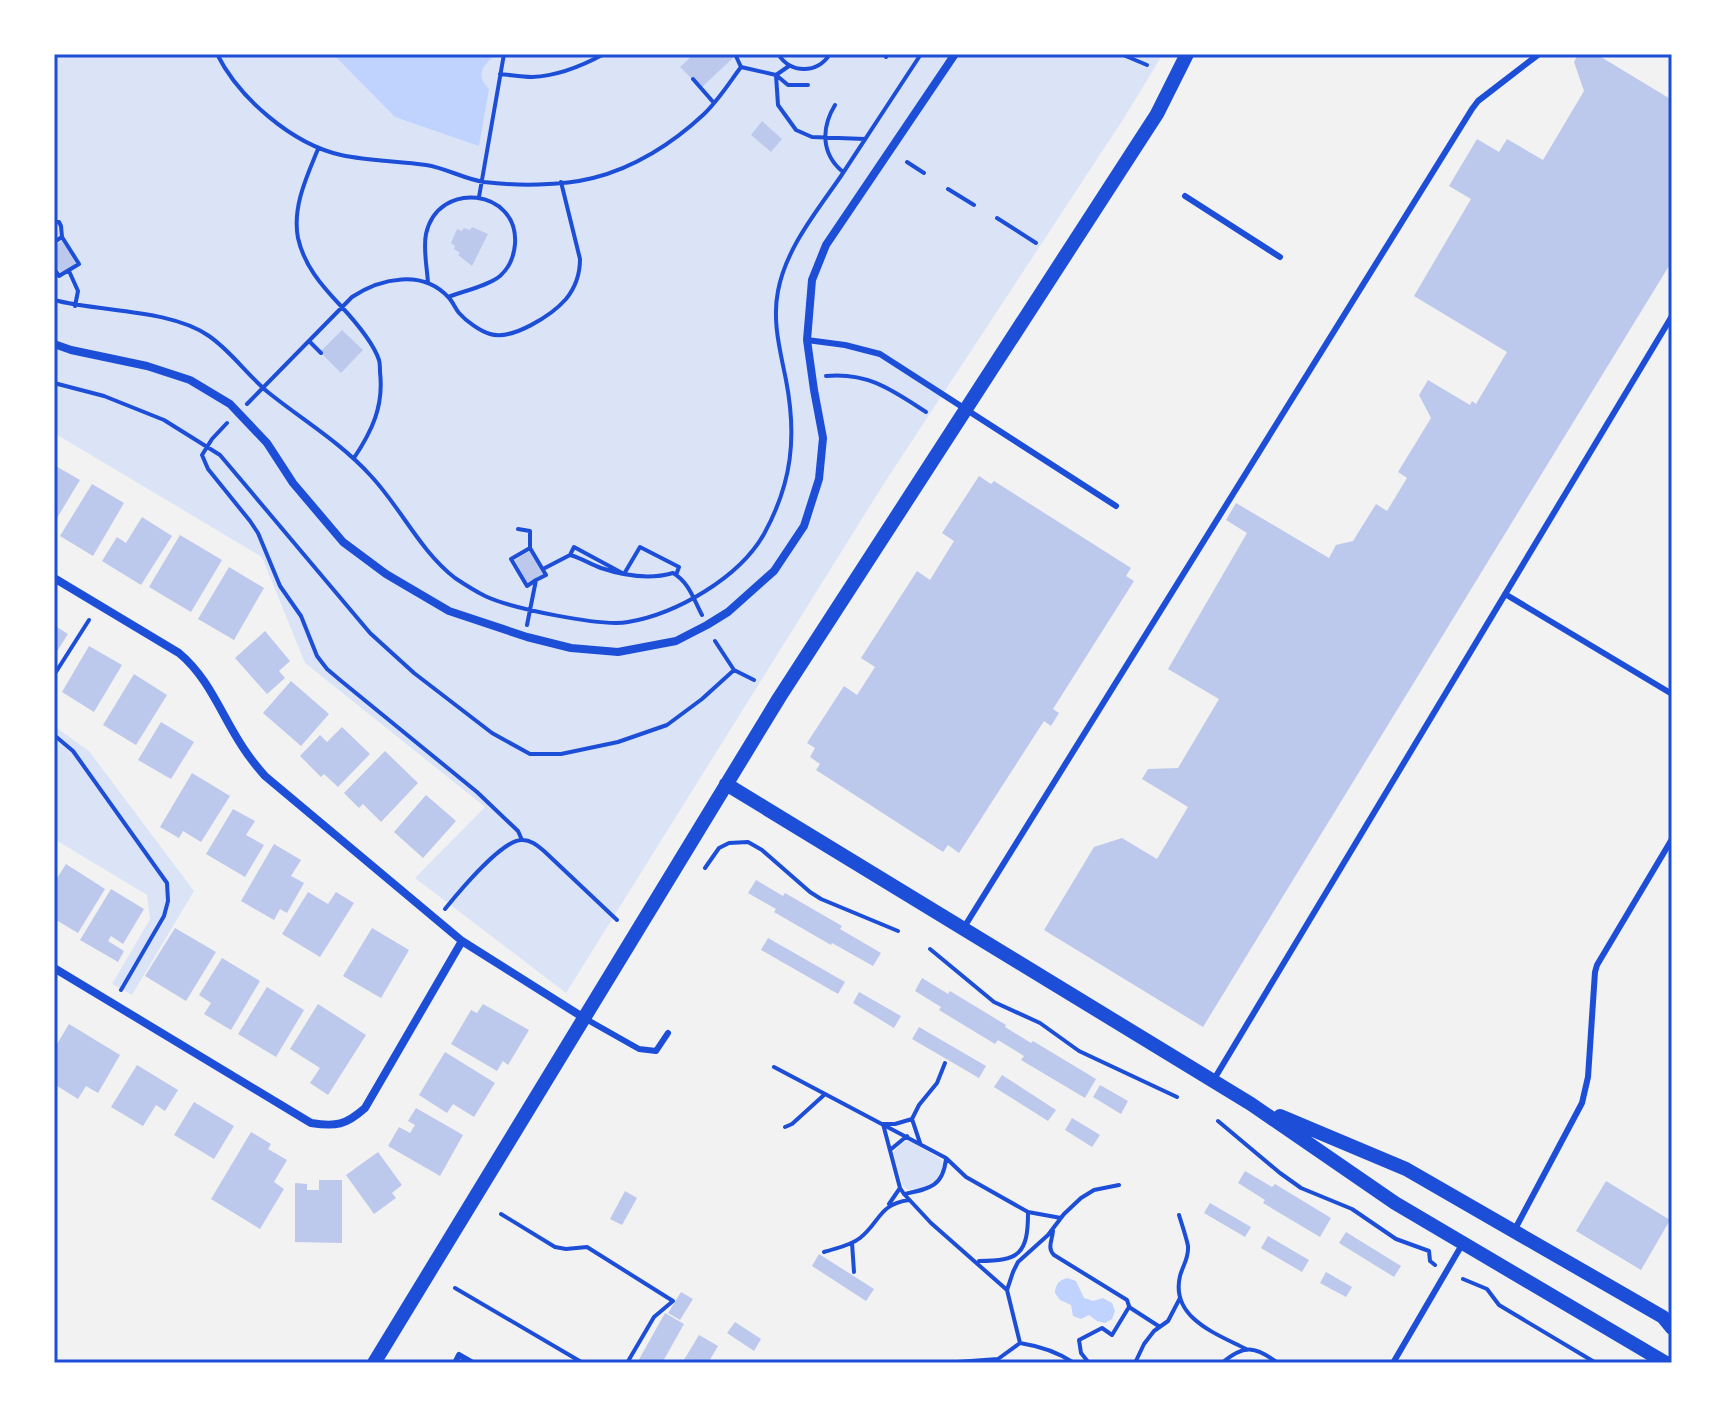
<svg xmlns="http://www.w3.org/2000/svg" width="1726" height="1417" font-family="Helvetica,sans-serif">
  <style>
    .green { fill: #dbe4f7 }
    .water { fill: #bfd3fe }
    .building { fill: #bdc9ec }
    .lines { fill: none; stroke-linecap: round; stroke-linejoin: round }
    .path { stroke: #1d4ed8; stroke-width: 4 }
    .service { stroke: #1d4ed8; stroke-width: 6 }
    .minor { stroke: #1d4ed8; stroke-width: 8 }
    .tertiary { stroke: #1d4ed8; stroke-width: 14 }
    .neatline { fill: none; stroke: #1d4ed8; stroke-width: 3 }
  </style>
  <rect width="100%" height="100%" fill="#f2f2f2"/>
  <path class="green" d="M54 54H1163L1124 118 883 485 566 993 415 878 485 807 305 663 262 557 54 433Z
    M54 726 89 751 194 891 132 995 112 984 150 919 147 895 54 839Z
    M908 1140 941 1159 943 1164C937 1186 929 1187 908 1190L903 1186 893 1153 901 1144Z"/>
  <path class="water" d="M333 54H496C484 65 474 74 489 89L479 146 395 117Z
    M1067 1278 1076 1281 1084 1298 1093 1301 1103 1298 1112 1303 1115 1311 1112 1319 1105 1323 1097 1321 1089 1315 1081 1319 1073 1316 1071 1305 1060 1300 1055 1293C1055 1285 1059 1280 1067 1278Z"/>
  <path class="building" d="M694 54H730L733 58 701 88 680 67Z
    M1578 54H1596L1672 100V261L1203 1027 1044 930 1094 847 1122 838 1157 859 1188 807 1142 779 1148 769 1178 768 1219 699 1168 669 1247 533 1226 520 1236 503 1329 558 1336 545 1353 541 1376 504 1387 511 1407 478 1398 472 1431 418 1419 395 1428 380 1470 405 1472 401 1476 404 1507 352 1414 296 1471 199 1449 186 1477 139 1499 152 1507 139 1543 160 1584 91 1574 62Z
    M762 121 782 139 771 152 751 135Z
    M472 227 488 234 472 266 458 255 460 253 454 249 455 246 451 243 457 229 462 231 464 228 470 230Z
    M62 241 76 264 61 274 54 262V246Z
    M342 330 363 350 341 373 320 352Z
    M54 465 80 480 54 523Z
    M979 476 991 484 994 481 1131 568 1126 576 1134 581 1053 709 1059 713 1051 726 1044 721 959 853 948 845 943 852 816 770 820 764 810 757 815 748 807 743 844 686 857 695 875 667 861 658 917 571 930 580 954 541 942 533Z
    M92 484 124 503 93 556 60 536Z
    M142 517 172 536 141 585 102 561 117 537 126 543Z
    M180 535 222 560 191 612 149 587Z
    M530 551 543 574 527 583 515 560Z
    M229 567 264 588 234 640 198 619Z
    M54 625 68 634 54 656Z
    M265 631 290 661 279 671 285 678 267 694 235 658Z
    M89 646 122 665 94 712 62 692Z
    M134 674 167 695 136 745 103 725Z
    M291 681 329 714 301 746 263 713Z
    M161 722 194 742 171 779 138 760Z
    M342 727 370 754 338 787 324 774 321 777 300 756 320 735 327 742Z
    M385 751 418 783 381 822 363 804 359 808 344 793Z
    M192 773 230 796 201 842 183 831 179 838 160 827Z
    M426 795 456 821 423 858 394 832Z
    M233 809 255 821 246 835 264 845 245 877 206 854Z
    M274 844 301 860 291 876 304 883 287 913 280 909 274 920 241 901Z
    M66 864 105 889 78 933 56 920 54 923V883Z
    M756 880 783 896 785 893 842 926 840 929 881 953 873 966 832 943 831 945 774 912 776 909 748 893Z
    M111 889 144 909 123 944 111 936 108 941 124 951 118 962 80 940Z
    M308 892 328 904 336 892 354 903 320 957 282 934Z
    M175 928 216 952 186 1001 145 976Z
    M372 928 409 950 381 998 343 976Z
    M768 938 845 982 838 994 761 950Z
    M222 958 260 981 231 1030 204 1014 211 1003 199 995Z
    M922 978 948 994 950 991 1006 1025 1005 1027 1031 1043 1033 1041 1096 1079 1085 1098 1021 1060 1024 1056 998 1040 995 1044 939 1010 941 1007 915 991Z
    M267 987 304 1010 276 1057 238 1034Z
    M859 992 901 1016 894 1028 853 1003Z
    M318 1004 366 1035 328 1095 310 1083 320 1068 290 1049Z
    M483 1004 529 1030 508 1065 503 1061 497 1071 451 1044 471 1010 477 1013Z
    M69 1024 120 1055 98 1093 86 1086 78 1099 54 1084V1049Z
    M919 1027 986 1066 979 1078 912 1039Z
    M445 1052 495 1083 474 1117 453 1104 447 1113 419 1095Z
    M137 1065 178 1090 165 1111 156 1105 143 1126 111 1107Z
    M1002 1075 1056 1110 1048 1121 994 1087Z
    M1100 1085 1128 1101 1121 1114 1093 1097Z
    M194 1102 234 1126 214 1159 174 1135Z
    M416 1108 463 1135 440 1176 388 1146 399 1127 410 1133 415 1125 408 1121Z
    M1072 1118 1100 1135 1092 1147 1065 1130Z
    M251 1132 271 1144 268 1149 287 1160 274 1182 284 1189 260 1229 211 1199Z
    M378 1152 402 1185 392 1193 396 1198 374 1214 346 1175Z
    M1245 1171 1272 1187 1275 1184 1331 1218 1320 1237 1263 1203 1265 1200 1238 1183Z
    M319 1180H342V1243L295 1242V1183L307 1184V1190H319Z
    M1606 1181 1670 1220 1641 1270 1576 1231Z
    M625 1191 637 1198 622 1225 610 1219Z
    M1210 1203 1251 1227 1245 1237 1204 1213Z
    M1346 1232 1401 1266 1394 1277 1339 1243Z
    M1268 1236 1309 1260 1302 1272 1261 1248Z
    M819 1254 874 1289 866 1301 812 1266Z
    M1326 1272 1352 1287 1346 1297 1320 1283Z
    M681 1292 693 1299 680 1320 668 1313Z
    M665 1313 684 1324 662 1363H637Z
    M735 1322 761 1339 754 1351 727 1333Z
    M699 1335 718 1346 708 1363H682Z"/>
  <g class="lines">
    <path class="path" d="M217 54C239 98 292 144 341 155 369 161 397 161 426 165 446 168 464 179 484 182 516 186 561 186 593 178 634 168 673 143 703 115 718 101 729 83 741 67L776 75 778 105 796 130 812 137 865 139
      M735 54 741 67
      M778 54C791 74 817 74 830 54
      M1121 54 1147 65
      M886 57 887 54
      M789 66 776 75 788 85H808
      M500 74C511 75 522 77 532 77 558 76 582 66 604 54
      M693 79 714 103
      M835 105C821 128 821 154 843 172
      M318 149C307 176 292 207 298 238 304 265 321 285 340 305 353 319 373 342 379 360 380 364 380 368 380 372 384 406 372 431 354 458
      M907 162 924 173
      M948 189 974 205
      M479 197 504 54
      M997 218 1036 243
      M54 222H59L61 226 62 237
      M54 242 62 237 79 264 59 276 54 268
      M69 271 78 291 75 306
      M428 283C427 267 423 249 426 234 438 179 519 189 515 244 514 256 509 268 500 276 488 286 463 291 448 297
      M54 300C99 312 171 309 209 336 232 352 247 375 269 393 304 421 340 442 371 476 401 508 420 551 455 578 464 584 475 591 485 596 510 608 601 627 628 622 676 614 739 578 764 534 792 483 797 437 786 380 780 350 772 321 778 291 786 248 817 211 841 176 868 135 894 95 921 54
      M309 341 321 353
      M826 376C868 372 892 390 926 412
      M54 383 104 396 164 420 220 455 370 633 414 673 492 733 530 754H561L618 742 667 725 702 699 734 670
      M247 404 352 297C381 278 423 269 449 298 453 302 455 308 459 313 466 321 480 331 490 334 512 341 552 315 566 299 575 288 580 273 580 259L561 182
      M227 423 212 439 202 455 208 469 250 521 258 533 280 586 301 616 317 656 327 669 340 680 477 792 518 831 522 840
      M518 529 530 531V548
      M570 555 574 547 624 574 640 547 679 567 676 575
      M543 569 570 555C581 558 590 564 601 568 625 576 649 580 673 573 689 582 694 600 702 615
      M527 625 536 580 546 575 530 548 511 559 527 586 536 580
      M715 641 734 670 754 680
      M54 675 89 620
      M54 735 73 751 167 883 168 901 164 916 121 990
      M705 868 719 848 729 843 748 842 762 850 810 892 821 899 898 931
      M445 909C458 893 501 841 521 840 530 839 538 846 544 851L617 920
      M930 949 994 1002 1040 1023 1079 1051 1177 1097
      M945 1063 937 1083 919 1105 912 1119 895 1124H883L900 1188 904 1194 931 1223 1007 1290
      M774 1067 946 1158 966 1177 1028 1212 1061 1218
      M912 1119 920 1143
      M1218 1121 1280 1173 1301 1188 1352 1209 1396 1239 1429 1251 1430 1261 1435 1265
      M785 1127 792 1124 824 1095
      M890 1150 907 1136
      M904 1194C929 1189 943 1187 946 1159
      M889 1204 900 1188
      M501 1214 555 1247 566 1249 587 1247 673 1301 654 1317 627 1363
      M1179 1215C1182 1225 1186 1236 1188 1246 1189 1258 1183 1265 1180 1276 1170 1318 1217 1334 1246 1349
      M1053 1231C1052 1241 1047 1248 1054 1255L1127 1300 1129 1306
      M852 1243 854 1272
      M824 1252C836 1248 850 1246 860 1238 880 1222 879 1204 909 1200
      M979 1261C1019 1261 1028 1254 1028 1213
      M1463 1279 1487 1289 1499 1305 1509 1311 1596 1363
      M455 1288 583 1363
      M1020 1343 1007 1290 1013 1272 1018 1262 1048 1235 1064 1214 1081 1198 1094 1190 1119 1185
      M957 1362 998 1359 1020 1343C1039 1346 1058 1352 1074 1363
      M1089 1363 1081 1353 1079 1340 1102 1328 1112 1335 1129 1307 1160 1327
      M1135 1363 1144 1344 1154 1331 1168 1321 1180 1298
      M1222 1363C1244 1344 1255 1346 1278 1363"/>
    <path class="service" d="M1185 196 1280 257
      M807 340 845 345 880 354 1116 506
      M1505 594 1672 694
      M963 929 1472 109 1478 101 1539 54
      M584 1018 639 1049 656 1051 668 1033
      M1213 1081 1672 316
      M1514 1231 1582 1103 1588 1077 1595 972 1597 965 1672 839
      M455 1363 459 1355 473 1363
      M1393 1363 1463 1243"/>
    <path class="minor" d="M54 344 71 350 147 366 190 380 230 404 267 443 293 483 343 542 386 574 449 611 527 637 571 648 618 652 676 641 707 625 728 612 774 571 804 526 819 479 823 438 814 390 807 340 812 280 826 245 955 54
      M54 578 179 653C209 678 221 714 242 746 249 757 257 767 265 776L462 941 584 1018
      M54 968 311 1123C336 1127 346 1125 365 1108L462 941"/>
    <path class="tertiary" d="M726 784 1251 1104 1395 1203 1666 1363
      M1280 1116 1406 1169 1663 1317 1672 1328
      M374 1363 779 698 1133 151 1157 114 1187 54"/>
  </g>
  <rect width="1726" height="1417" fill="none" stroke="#ffffff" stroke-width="112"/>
  <rect x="56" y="56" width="1614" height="1305" class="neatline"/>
</svg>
